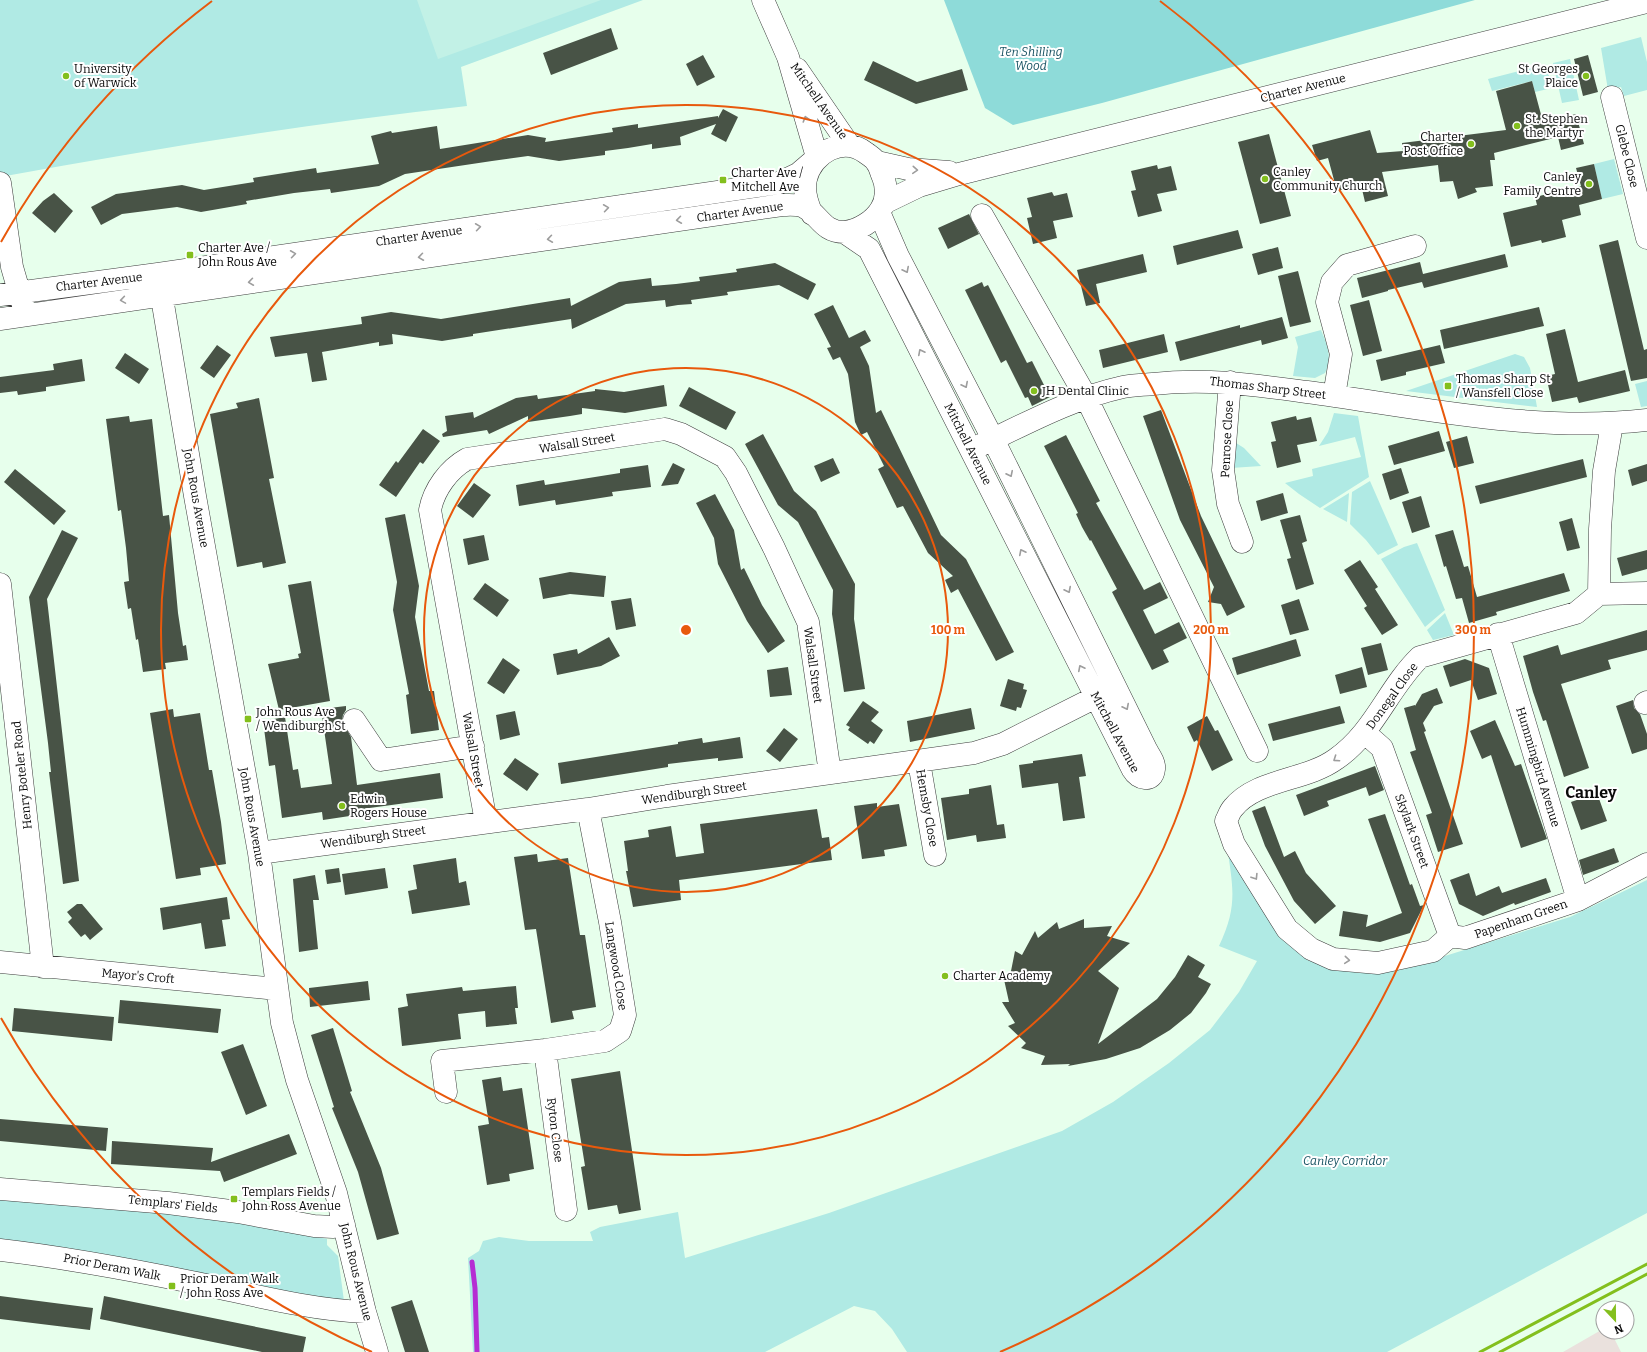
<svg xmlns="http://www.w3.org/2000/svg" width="1647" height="1352" font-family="Bitter,serif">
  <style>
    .industrial { fill: #eae1dd }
    .green { fill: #b0eae4 }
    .forest { fill: #8edbd9 }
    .pitch { fill: #c2f1e6 }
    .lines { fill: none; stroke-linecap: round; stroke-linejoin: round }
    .stream { stroke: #b52dd3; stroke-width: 5 }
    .building { fill: #485346 }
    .minor-casing { stroke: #3d3d3d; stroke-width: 23 }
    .minor { stroke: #fff; stroke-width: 22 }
    .rail { stroke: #83bf1d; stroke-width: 3 }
    .oneway { stroke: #9d9d9d }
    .ring { fill: none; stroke: #e8590c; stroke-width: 2 }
    .poi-dot { fill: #83bf1d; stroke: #fff; stroke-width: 1.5 }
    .labels { text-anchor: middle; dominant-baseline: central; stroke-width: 4; stroke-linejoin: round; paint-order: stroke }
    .park-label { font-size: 12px; font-style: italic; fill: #195363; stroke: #fff }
    .poi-label { font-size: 12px; fill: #0a0a0a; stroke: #fff; text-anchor: start }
    .street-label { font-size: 12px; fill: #0a0a0a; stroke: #fff }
    .district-label { font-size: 16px; font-weight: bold; fill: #0a0a0a; stroke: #fff }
    .centre { fill: #e8590c; stroke: #fff; stroke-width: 2 }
    .ring-label { font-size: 12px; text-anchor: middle; font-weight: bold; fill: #e8590c; stroke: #fff; stroke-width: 4; stroke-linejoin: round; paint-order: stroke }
  </style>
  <rect width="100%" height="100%" fill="#e7ffec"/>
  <path class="industrial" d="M1603 1329V1332H1611L1621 1352H1563Z"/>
  <path class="green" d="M0 0H643L461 67 467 106C310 123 155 149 0 177Z
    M1641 37 1647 62V90L1624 96 1621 87 1608 90 1601 48Z
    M1570 59 1579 100 1562 103 1553 63Z
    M1546 64 1552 88 1535 92 1532 81 1492 91 1488 79Z
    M1614 159 1623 194 1602 199 1594 164Z
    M1321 330C1327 344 1333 358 1325 373L1315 378 1293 376 1298 347 1295 337Z
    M1515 354 1524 357 1530 368 1537 407 1406 391Z
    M1647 381V406L1641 407 1635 384Z
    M1334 413 1358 416 1369 477 1320 508 1299 494 1285 483 1313 476 1312 469 1361 457 1355 437 1319 446 1328 432Z
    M1233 441 1244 448 1261 466 1231 468Z
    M1370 481 1398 545 1378 555 1366 540 1350 524 1352 492Z
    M1349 493 1347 522 1323 509Z
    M1417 543 1445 610 1425 627 1381 559 1404 547Z
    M1445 613 1454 635 1433 640 1427 630Z
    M1227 846 1286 940 1307 960 1358 973 1400 970 1570 917 1647 880V1213L1387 1352H907L892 1329 875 1311 854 1306 765 1352H473L468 1258 479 1251 483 1241 499 1237 529 1241H593L590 1232 600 1227 678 1212 685 1258 829 1213 1062 1131 1113 1102 1169 1063 1210 1030 1239 992 1257 961 1219 946C1238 906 1233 888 1227 846Z
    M0 1199C110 1208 219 1215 327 1239V1245L338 1256 344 1301 337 1303 0 1242Z"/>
  <path class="forest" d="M944 0H1475L1102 103 1013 125 985 108Z"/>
  <path class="pitch" d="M417 0H601L438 59Z"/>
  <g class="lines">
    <path class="stream" d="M472 1262 475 1288 477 1352"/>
  </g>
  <path class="building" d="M611 28 618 49 551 75 543 53Z
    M703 55 715 77 697 86 686 64Z
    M1588 55 1598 92 1583 96 1574 59Z
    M873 61 917 82 962 69 968 90 916 104 864 80Z
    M1532 81 1543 122 1576 114 1584 144 1561 150 1558 137 1494 153 1495 160H1490L1493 186 1475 188 1477 192 1458 199 1453 181 1440 182 1438 165 1382 172 1388 196 1365 202 1361 185 1337 191 1328 158 1317 161 1312 145 1370 130 1377 153 1403 151 1402 143 1506 130 1496 91Z
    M723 109 738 117 726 142 711 134 716 124 680 137 681 145 652 149V144L628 148 605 151V155L559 161 528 156 492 161 405 174 379 186 331 193 330 189 294 193 246 201 247 204 201 212 177 207 122 214 101 225 91 207 116 194 182 185 204 190 254 182 253 178 316 168 317 173 379 164 371 136 391 131 392 133 437 126 440 149 528 135 546 138 545 142 613 132 612 128 638 124V128L718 116V118Z
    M1269 134 1291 216 1260 224 1238 142Z
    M1594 164 1602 199 1579 205 1581 215 1562 220 1566 237 1542 243 1541 240 1511 247 1503 213 1537 205 1535 197 1581 186 1576 168Z
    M1157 165 1158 169 1171 166 1177 190 1157 194 1162 211 1138 217 1131 191 1136 190 1131 171Z
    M1052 192 1054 196 1067 193 1073 217 1053 221 1057 238 1033 244 1027 218 1032 217 1027 198Z
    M54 193 73 211 55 233 32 213 43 201Z
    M969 214 979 234 948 249 938 228Z
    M1238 230 1243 248 1177 265 1173 246Z
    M1618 240 1644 350 1647 349V378L1631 381 1599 245Z
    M1278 247 1283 268 1258 275 1252 254Z
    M1143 254 1147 272 1096 284 1100 303 1086 306 1077 270Z
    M1505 254 1508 267 1424 288 1422 282 1388 290V291L1362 298 1357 278 1420 262 1423 274Z
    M775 263 816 284 808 300 779 285 727 292 728 295 691 300 692 304 678 305 666 307 665 300 626 304 572 329 571 319 473 334V336L442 341 392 334 393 344 379 346V342L322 352 327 380 312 382 307 353 275 357 270 337 362 324 361 317 391 312 441 319 570 298 571 306 619 282 651 278 652 286 676 284 700 281 699 277 737 272 736 269Z
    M1298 271 1311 322 1290 327 1278 276Z
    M982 282 984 287 988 285 1027 363 1032 361 1050 397 1032 406 1028 397 1025 398 1006 360 1001 363 965 290Z
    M1369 300 1382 351 1363 356 1350 305Z
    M833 305 849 338 865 330 871 341 860 347 869 366 876 413 881 410 941 535 966 559 1014 652 996 661 958 589 951 593 945 580 953 576 928 553 903 506 897 508 878 469 884 466 867 432 861 435 855 422 848 374 840 357 833 360 827 348 831 347 814 314Z
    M1539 307 1544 326 1444 349 1440 330Z
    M1282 317 1288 338 1262 345 1261 340 1180 361 1175 342 1240 325V328Z
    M1565 329 1578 382 1625 370 1630 391 1579 403 1577 397 1552 402 1546 376 1555 374 1546 334Z
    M1164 334 1168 352 1103 368 1099 350Z
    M217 345 231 355 214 378 200 368Z
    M1440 345 1445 363 1406 372V375L1381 381 1376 360Z
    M125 353 149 369 139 384 115 368Z
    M82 359 85 381 46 387V391L18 395 17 391 0 393V377L54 370 53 364Z
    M664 385 667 406 625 413 582 408V414L570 416 528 422V416L489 434 487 430 443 437 442 434 447 431 445 416 473 412 474 418 516 398 537 395 538 399 595 391V389L624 392Z
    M689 387 736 412 726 430 679 406Z
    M259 398 274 478 269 479 286 563 263 568 262 562 237 567 210 414 238 408 236 403Z
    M1161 410 1201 516 1245 607 1227 616 1221 604 1208 602 1214 587 1180 520 1143 416Z
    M129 416 130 422 152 419 163 516 169 515 178 613 183 646 186 645 188 660 165 663 166 669 143 672 138 639 136 640 131 608 128 609 124 582 129 581 126 548 121 510 118 511 106 419Z
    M1296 416 1297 420 1311 417 1317 441 1297 445 1301 462 1277 468 1271 442 1276 441 1271 422Z
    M423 429 440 441 423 464 420 462 396 497 379 485 396 461 398 463Z
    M1439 431 1445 451 1394 465 1388 446Z
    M763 434 794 491 816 511 855 584 854 619 865 689 844 692 832 614 833 590 798 522 778 505 745 444Z
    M1066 435 1100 501 1096 503 1144 590 1160 582 1168 598 1143 610 1155 634 1179 622 1187 638 1163 650 1169 662 1152 670 1112 592 1117 589 1091 540 1090 541 1082 527 1076 514 1078 513 1044 446Z
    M1467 436 1474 463 1454 468 1446 442Z
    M833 458 840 473 821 482 814 466Z
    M1583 459 1587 477 1480 504 1475 486Z
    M673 463 685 469 678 484 661 486Z
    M1647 464V481L1632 486 1628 470Z
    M648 465 651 487 612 492 613 496 556 505 555 500 519 506 516 485 544 480 545 485 620 473V469Z
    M1401 468 1409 493 1390 500 1382 474Z
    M15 469 66 511 54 525 4 482Z
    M474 483 491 495 473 518 457 506Z
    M1283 493 1288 513 1261 521 1256 501Z
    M715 494 734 530 741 570 744 568 762 605 785 641 768 653 747 621 718 564 714 538 696 503Z
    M1421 496 1430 527 1412 533 1402 502Z
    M405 514 419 586 415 617 429 691H434L439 730 411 734 406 695 409 694 393 610 397 582 385 518Z
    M1300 515 1307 541 1302 543 1314 584 1296 590 1287 559 1291 558 1280 520Z
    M1572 518 1580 548 1567 551 1559 522Z
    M62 530 78 538 47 599 79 881 63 884 49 772H51L48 743 29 597Z
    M1453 530 1464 567 1468 566 1477 597 1564 573 1570 591 1496 612 1497 615 1469 623 1462 598 1456 599 1446 566 1444 567 1435 535Z
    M484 535 489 560 468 565 463 539Z
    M1647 550V569L1622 576 1617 558Z
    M1360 560 1378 587 1375 589 1398 625 1382 635 1364 608 1367 606 1344 570Z
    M570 572 606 576 604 597 570 594 543 599 539 578Z
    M311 581 330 701 279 710 268 664 299 658 298 654 301 653 288 585Z
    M485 583 509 600 497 617 473 599Z
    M631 598 636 626 616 630 611 601Z
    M1299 599 1309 630 1290 635 1281 605Z
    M1647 630V650L1608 660 1611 669 1561 684 1589 768 1564 777 1546 720 1543 721 1533 692 1523 656 1558 645 1561 655Z
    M609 637 620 656 601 666 557 675 553 654 577 649 578 654Z
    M1296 639 1301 656 1237 675 1232 658Z
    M1381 643 1388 670 1368 675 1361 648Z
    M503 658 520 670 504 694 487 683Z
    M1465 659 1489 668 1497 694 1478 700 1471 680 1450 687 1443 666Z
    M788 667 792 695 770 697 767 670Z
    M1362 667 1367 687 1340 694 1335 675Z
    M1008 679 1024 684 1023 689 1027 690 1021 708 1017 707 1016 711 1000 706Z
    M1437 688 1443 703 1434 706 1423 723 1426 731 1424 732 1463 844 1438 852 1426 815 1432 813 1410 752 1416 750 1404 708 1415 705V706L1422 694Z
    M1633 700 1634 708 1640 714 1647 734V749L1632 754 1616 706Z
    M863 701 879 712 871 721 883 730 874 744 870 741 868 744 848 730 850 727 846 725Z
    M346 706V710L343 715 342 721 351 737 357 785 440 773 443 798 362 809 363 814 323 820 322 812 282 818 275 765 269 766 263 721 285 717 293 770 298 769 301 788 332 784 321 709Z
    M1340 706 1345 723 1273 741 1268 724Z
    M971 708 975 729 910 742 907 721Z
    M173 709 174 717 200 713 209 770H212L221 822 226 864 200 868 201 875 176 879 150 713Z
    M515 711 520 735 500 740 496 715Z
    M1207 716 1215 731 1218 730 1233 760 1212 771 1197 740 1194 742 1187 727Z
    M1495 720 1515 766 1521 764 1547 839 1521 848 1491 755 1482 759 1470 731Z
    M784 728 798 739 780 762 766 751Z
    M740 737 743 758 718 761V758L668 764V767L561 784 558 763 678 744V742L702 738 703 743Z
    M1082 754 1086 776 1079 777 1085 818 1063 821 1058 783 1022 788 1019 765 1033 763V761Z
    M515 758 539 774 527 791 503 774Z
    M1375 766 1384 790 1369 796 1366 787 1327 801 1329 806 1304 816 1296 795Z
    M991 785 997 825 1004 824 1006 838 977 842 976 835 947 840 941 798 969 794V789Z
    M1597 793 1607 821 1581 830 1571 802Z
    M877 803V807L899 804 907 846 884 850 885 856 862 859 854 806Z
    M1265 806 1284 857 1295 851 1306 873 1336 906 1315 924 1294 901 1265 846 1252 811Z
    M817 809 822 838 829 837 832 860 679 880 681 900 633 907 626 871H628L624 841 649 837 648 830 671 826 676 857 704 853 700 824Z
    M1385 814 1410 885 1412 884 1420 906 1424 905 1410 933 1380 942 1339 936 1343 911 1368 915 1366 927 1402 913 1368 819Z
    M1614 848 1619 862 1583 875 1579 860Z
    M537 854 538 862 568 858 580 935H585L596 1007 572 1011 574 1019 551 1023 536 929 525 930 514 857Z
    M456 858 459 883 466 881 470 905 412 914 408 891 417 889 413 865Z
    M339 868 341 882 327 884 325 870Z
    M385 868 388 888 345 895 342 874Z
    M1469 873 1476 896 1499 886 1502 893 1546 878 1551 892 1515 905 1514 903 1483 916 1459 904 1450 880Z
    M315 875 319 900H313L318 949 299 952 293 879Z
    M227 897 230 919 222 920 226 946 205 949 201 923 163 930 160 908Z
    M77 904H82L103 929 90 940 85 934 81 937 68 922 72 918 67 912Z
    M1084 919V928L1112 926 1107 936 1130 943 1098 971 1119 988 1098 1044 1157 999 1175 977 1188 955 1205 965 1198 977 1211 984 1206 993 1191 1013 1170 1030 1140 1048 1106 1059 1068 1066 1070 1064 1041 1065 1045 1056 1021 1048 1026 1043 1008 1026 1015 1023 1002 1002H1009L1003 975 1010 976 1015 951 1022 955 1035 931 1038 938 1057 922 1059 929Z
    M368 981 370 1000 310 1007 309 988Z
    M516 986 518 1008H515L517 1024 486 1027 485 1011 458 1014 461 1039 402 1046 398 1008 408 1006 406 994 462 987 463 991Z
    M120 1000 221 1009 218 1033 118 1023Z
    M14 1008 114 1017 112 1041 12 1031Z
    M333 1028 352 1091 350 1092 381 1168 399 1234 377 1240 358 1172 332 1108 334 1107 311 1035Z
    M243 1044 267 1106 246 1115 221 1052Z
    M620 1071 641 1210 619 1214 617 1205 588 1210 581 1167 585 1166 571 1079Z
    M501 1077 503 1091 522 1088 534 1169 509 1174 510 1181 487 1185 478 1126 489 1124 482 1080Z
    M0 1119 108 1128 106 1151 0 1141Z
    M289 1134 297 1154 224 1182 220 1171 111 1164 112 1141 213 1148 211 1162Z
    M0 1296 93 1308 90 1330 0 1319Z
    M104 1296 306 1337 303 1352H262L100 1319Z
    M412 1300 417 1315 429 1352H405L391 1307Z"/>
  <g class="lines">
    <g class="minor-casing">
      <path id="minor" d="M763 0 788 57 817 157
        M797 69 849 145
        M1612 97 1647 238
        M877 162 908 169 949 172
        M0 183 12 267 23 305
        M886 202 919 186 959 174 1647 2
        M982 215 1086 397 1257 751
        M844 232 869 249 1133 770C1138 779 1153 783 1154 769 1155 763 1150 756 1147 751L993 439 898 256 879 212
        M158 274 195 496 259 853 282 1023 297 1080 336 1193 365 1312 377 1352
        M0 295 158 274 779 183 798 174 812 162
        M0 319 782 205C789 205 798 204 804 207 819 214 822 232 844 232 858 231 874 221 881 209 887 200 887 187 883 177 881 173 880 167 877 163 875 159 870 156 866 153 843 135 812 153 806 179 803 191 807 203 812 214
        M1230 382 1223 470 1228 504 1242 542
        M1334 396 1341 354 1327 302 1332 282 1347 265 1415 246
        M1612 424 1604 471 1600 529 1599 594 1576 613 1420 657C1388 688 1374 733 1336 759 1306 781 1256 779 1233 808 1230 811 1228 817 1226 821L1234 844 1287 929 1311 949 1333 959 1378 963 1433 951 1450 936 1465 938 1578 900 1647 864
        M981 445C1027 423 1073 398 1123 387 1133 385 1143 385 1153 384 1207 378 1254 385 1307 392 1417 407 1535 433 1647 420
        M0 584 43 967
        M1599 594 1647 593
        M1498 634 1578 900
        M1645 703 1647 702
        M354 720 381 760 473 746
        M1365 733 1382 748 1450 936
        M919 762 935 855
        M486 822 430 510C434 489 449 469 467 459L665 429 681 434 725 457 736 473 774 548 808 622 830 773
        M259 853 588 809 667 796 974 753 1003 744 1096 697 1108 688
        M0 962 277 989
        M545 1050 566 1210
        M446 1092 442 1061 545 1050 605 1041 620 1031 625 1015 610 922 588 809
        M0 1189 168 1203 238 1212 314 1226 333 1227 344 1225
        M0 1250C70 1258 138 1271 206 1285 258 1296 312 1310 365 1312"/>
    </g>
    <use href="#minor" class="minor"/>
    <path class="rail" d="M1480 1352 1647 1264
      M1500 1352 1647 1274"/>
  </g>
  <defs><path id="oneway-chevron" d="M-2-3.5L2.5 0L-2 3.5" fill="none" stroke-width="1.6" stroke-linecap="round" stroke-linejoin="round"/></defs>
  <g class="oneway">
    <use href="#oneway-chevron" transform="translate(806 119) rotate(-107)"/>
    <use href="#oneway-chevron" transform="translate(915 170) rotate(4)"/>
    <use href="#oneway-chevron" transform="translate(606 208) rotate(-8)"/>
    <use href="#oneway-chevron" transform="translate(679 220) rotate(172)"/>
    <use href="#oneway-chevron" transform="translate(478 227) rotate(-8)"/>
    <use href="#oneway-chevron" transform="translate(550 239) rotate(172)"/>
    <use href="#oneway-chevron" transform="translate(293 254) rotate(-8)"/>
    <use href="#oneway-chevron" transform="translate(421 257) rotate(172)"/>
    <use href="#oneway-chevron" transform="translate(906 270) rotate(63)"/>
    <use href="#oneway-chevron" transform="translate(251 282) rotate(172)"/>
    <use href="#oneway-chevron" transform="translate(123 300) rotate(171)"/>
    <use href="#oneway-chevron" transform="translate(921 352) rotate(-117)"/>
    <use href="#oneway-chevron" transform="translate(965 385) rotate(63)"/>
    <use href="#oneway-chevron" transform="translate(1010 474) rotate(64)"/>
    <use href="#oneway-chevron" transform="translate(1022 552) rotate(-117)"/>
    <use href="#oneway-chevron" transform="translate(1068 590) rotate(63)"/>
    <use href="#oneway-chevron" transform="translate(1081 668) rotate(-117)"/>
    <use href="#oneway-chevron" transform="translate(1126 707) rotate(63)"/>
    <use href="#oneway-chevron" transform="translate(1336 759) rotate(146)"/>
    <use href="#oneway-chevron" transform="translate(1255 877) rotate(58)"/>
    <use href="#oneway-chevron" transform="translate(1347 960) rotate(5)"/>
  </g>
  <g class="ring">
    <circle cx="686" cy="630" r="262"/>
    <circle cx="686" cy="630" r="525"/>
    <path d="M372 1352A787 787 0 0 1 1 1018M1 242A787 787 0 0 1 212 1M1160 1A787 787 0 0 1 1000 1352"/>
  </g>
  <g class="poi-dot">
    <circle cx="66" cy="76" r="4"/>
    <circle cx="1586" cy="76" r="4"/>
    <circle cx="1517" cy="126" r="4"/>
    <circle cx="1471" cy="144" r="4"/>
    <circle cx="1265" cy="179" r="4"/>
    <rect x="719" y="176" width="8" height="8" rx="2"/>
    <circle cx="1589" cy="184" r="4"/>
    <rect x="186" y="251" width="8" height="8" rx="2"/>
    <rect x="1444" y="382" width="8" height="8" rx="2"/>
    <circle cx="1034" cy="391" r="4"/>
    <rect x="244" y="715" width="8" height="8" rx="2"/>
    <circle cx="342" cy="806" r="4"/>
    <circle cx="945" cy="976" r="4"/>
    <rect x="230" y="1195" width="8" height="8" rx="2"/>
    <rect x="168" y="1282" width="8" height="8" rx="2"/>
  </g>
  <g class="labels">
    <g class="park-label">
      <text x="1031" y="52">Ten Shilling<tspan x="1031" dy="14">Wood</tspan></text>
      <text x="1345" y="1161">Canley Corridor</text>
    </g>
    <g class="poi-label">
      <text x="74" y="69">University<tspan x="74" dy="14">of Warwick</tspan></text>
      <text x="1578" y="69" text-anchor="end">St Georges<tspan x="1578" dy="14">Plaice</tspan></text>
      <text x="1525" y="119">St. Stephen<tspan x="1525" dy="14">the Martyr</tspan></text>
      <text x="1463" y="137" text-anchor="end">Charter<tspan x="1463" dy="14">Post Office</tspan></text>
      <text x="1273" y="172">Canley<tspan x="1273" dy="14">Community Church</tspan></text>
      <text x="731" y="173">Charter Ave /<tspan x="731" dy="14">Mitchell Ave</tspan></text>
      <text x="1581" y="177" text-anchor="end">Canley<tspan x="1581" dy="14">Family Centre</tspan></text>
      <text x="198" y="248">Charter Ave /<tspan x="198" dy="14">John Rous Ave</tspan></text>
      <text x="1456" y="379">Thomas Sharp St<tspan x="1456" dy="14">/ Wansfell Close</tspan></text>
      <text x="1042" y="391">JH Dental Clinic</text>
      <text x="256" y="712">John Rous Ave<tspan x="256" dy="14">/ Wendiburgh St</tspan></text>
      <text x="350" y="799">Edwin<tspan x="350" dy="14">Rogers House</tspan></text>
      <text x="953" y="976">Charter Academy</text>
      <text x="242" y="1192">Templars Fields /<tspan x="242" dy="14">John Ross Avenue</tspan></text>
      <text x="180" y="1279">Prior Deram Walk<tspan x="180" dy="14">/ John Ross Ave</tspan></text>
    </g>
    <g class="street-label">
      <text transform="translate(1303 88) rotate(-14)">Charter Avenue</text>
      <text transform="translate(819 101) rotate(55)">Mitchell Avenue</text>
      <text transform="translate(1627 156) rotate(76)">Glebe Close</text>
      <text transform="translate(740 212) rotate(-8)">Charter Avenue</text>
      <text transform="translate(419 236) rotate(-8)">Charter Avenue</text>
      <text transform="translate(99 282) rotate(-7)">Charter Avenue</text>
      <text transform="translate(1268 388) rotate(7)">Thomas Sharp Street</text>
      <text transform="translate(1227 439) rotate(-87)">Penrose Close</text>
      <text transform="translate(577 443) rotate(-9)">Walsall Street</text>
      <text transform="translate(968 444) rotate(63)">Mitchell Avenue</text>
      <text transform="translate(196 498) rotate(80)">John Rous Avenue</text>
      <text transform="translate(813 665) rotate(82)">Walsall Street</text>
      <text transform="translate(1392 696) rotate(-54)">Donegal Close</text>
      <text transform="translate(1115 732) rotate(62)">Mitchell Avenue</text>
      <text transform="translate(473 750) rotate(80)">Walsall Street</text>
      <text transform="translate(1538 767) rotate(73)">Hummingbird Avenue</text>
      <text transform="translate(22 775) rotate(-96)">Henry Boteler Road</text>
      <text transform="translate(694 793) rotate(-8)">Wendiburgh Street</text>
      <text transform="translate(927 808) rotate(80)">Hemsby Close</text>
      <text transform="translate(252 817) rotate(80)">John Rous Avenue</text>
      <text transform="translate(1412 831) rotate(70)">Skylark Street</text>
      <text transform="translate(373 837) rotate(-8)">Wendiburgh Street</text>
      <text transform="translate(1521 919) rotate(-19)">Papenham Green</text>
      <text transform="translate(616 966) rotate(81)">Langwood Close</text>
      <text transform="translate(138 976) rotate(5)">Mayor's Croft</text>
      <text transform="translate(555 1130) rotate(83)">Ryton Close</text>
      <text transform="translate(173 1204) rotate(6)">Templars' Fields</text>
      <text transform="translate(112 1267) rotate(11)">Prior Deram Walk</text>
      <text transform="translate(356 1272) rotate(76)">John Rous Avenue</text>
    </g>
    <g class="district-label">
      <text x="1591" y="792">Canley</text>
    </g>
  </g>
  <circle cx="686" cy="630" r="6" class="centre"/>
  <g class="ring-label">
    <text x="948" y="634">100 m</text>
    <text x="1211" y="634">200 m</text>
    <text x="1473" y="634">300 m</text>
  </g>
  <g transform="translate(1615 1320) rotate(158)"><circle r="19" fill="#ffffff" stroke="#9d9d9d"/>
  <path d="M0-3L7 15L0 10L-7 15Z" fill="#83bf1d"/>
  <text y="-6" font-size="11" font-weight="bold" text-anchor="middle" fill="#0a0a0a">N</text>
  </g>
</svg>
